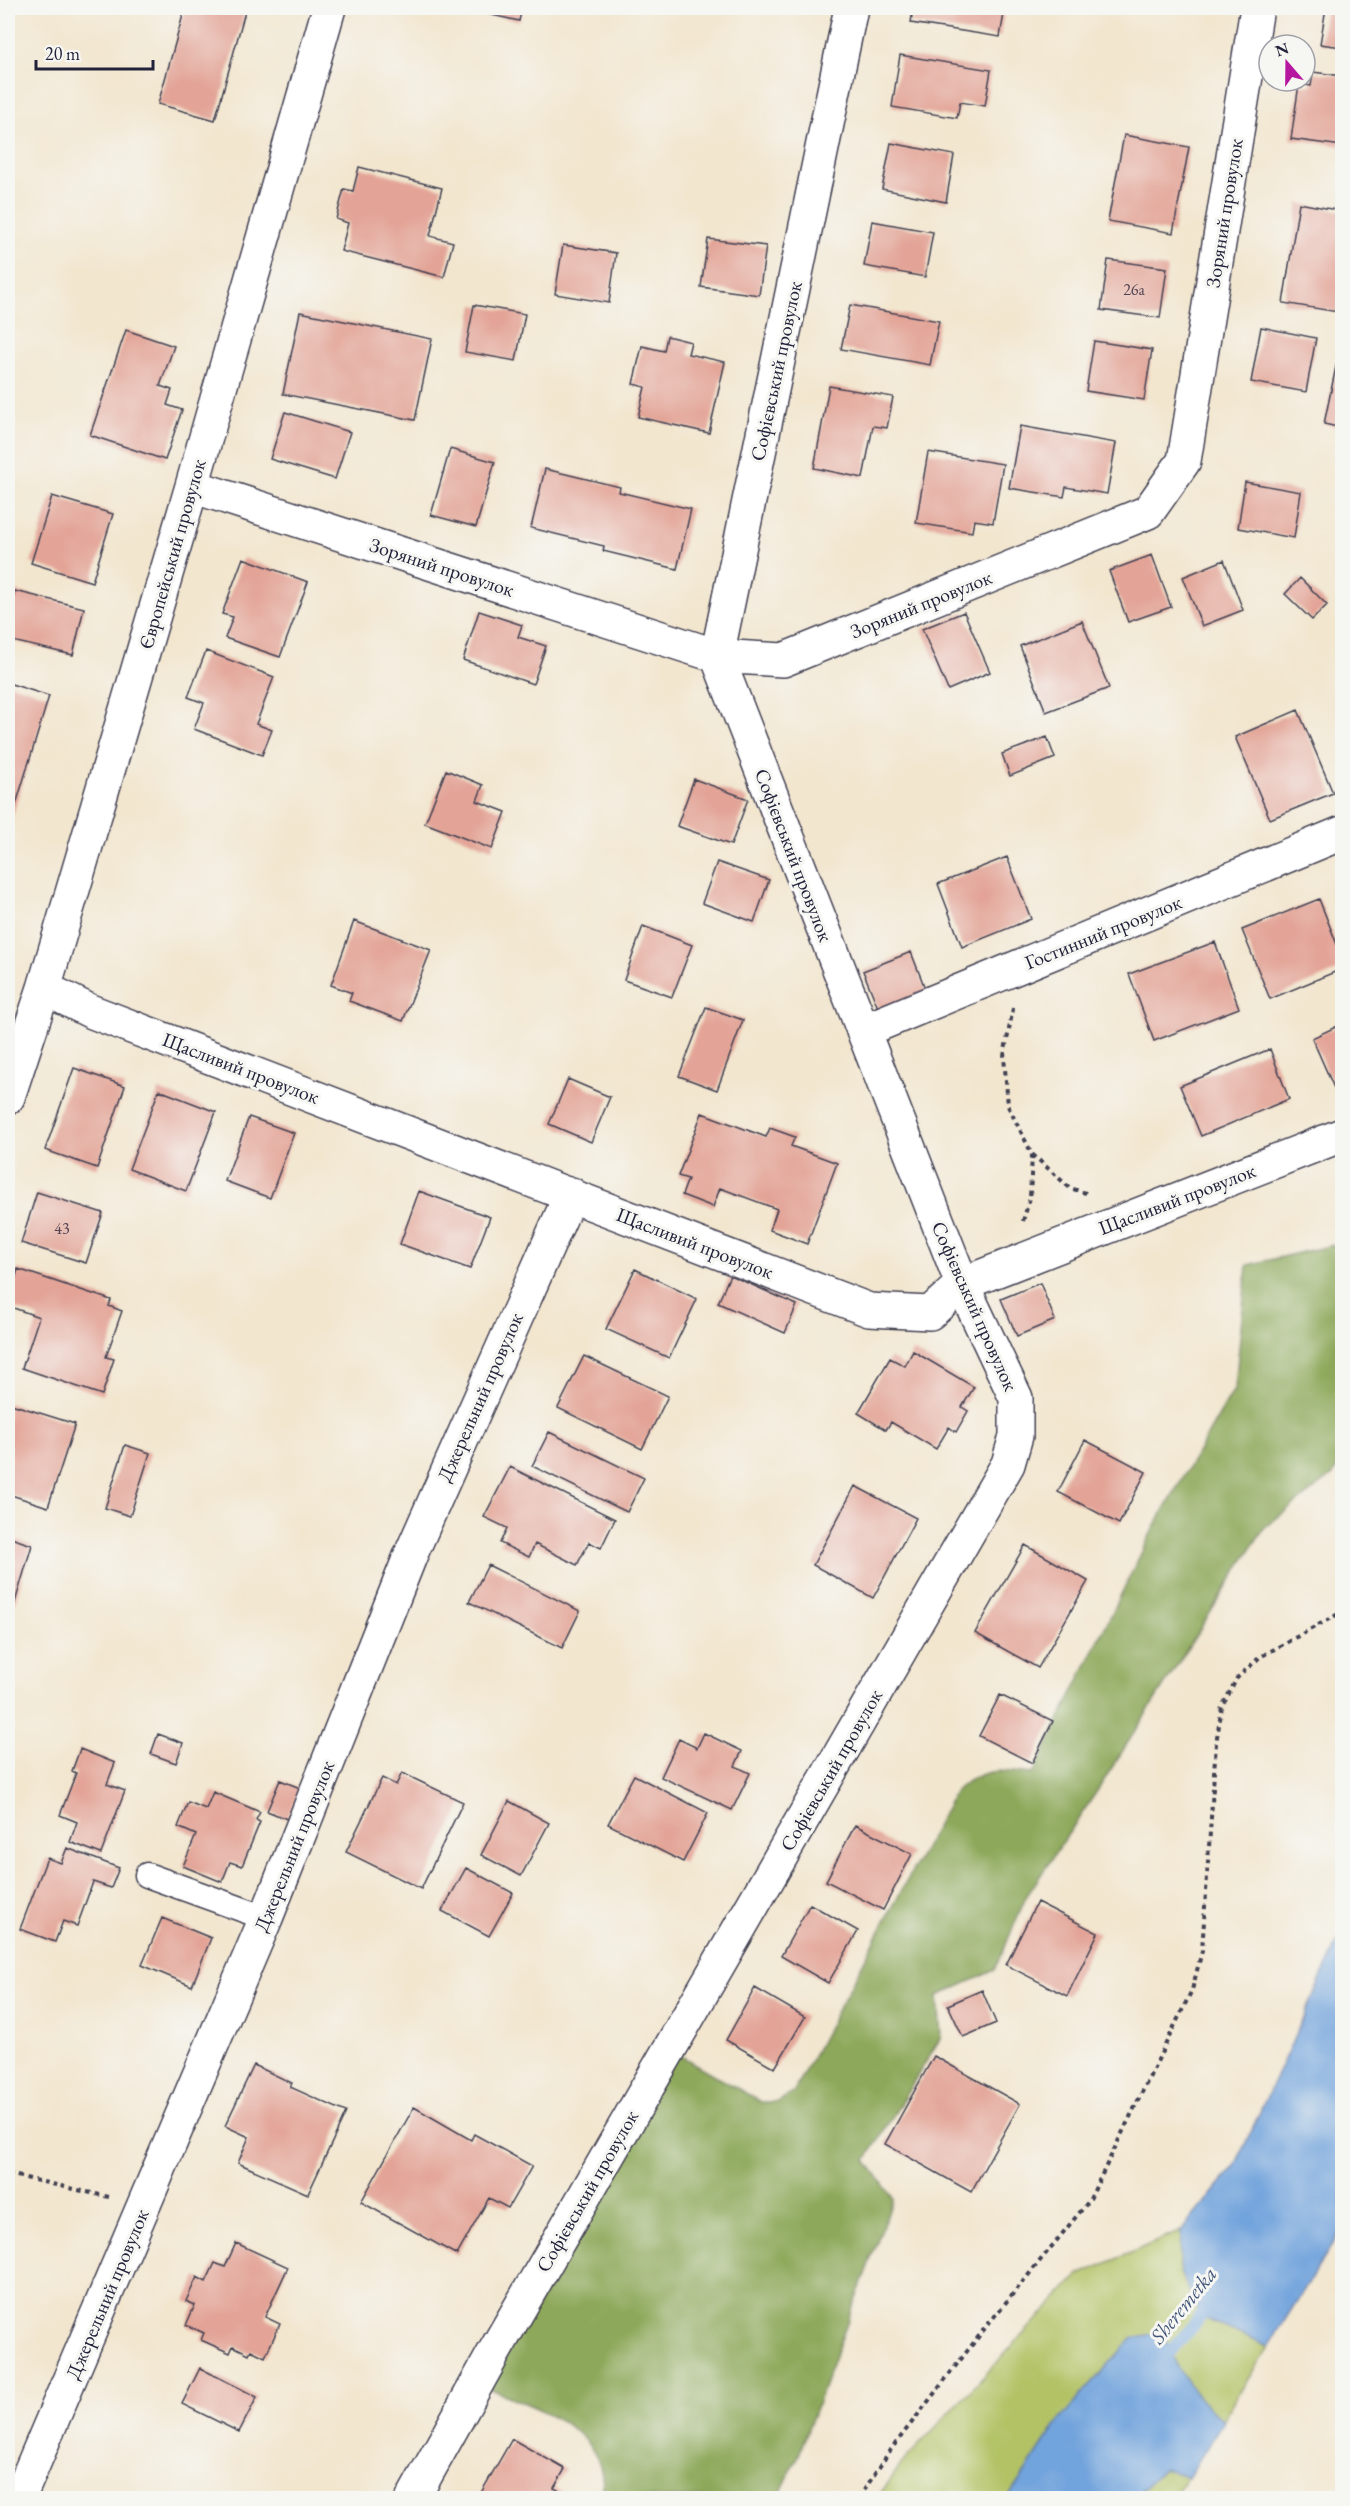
<svg xmlns="http://www.w3.org/2000/svg" width="1350" height="2506" font-family="'EB Garamond',serif">
  <style>
    .green { fill: #b2c265; stroke: #6a7250; stroke-width: 1.5 }
    .forest { fill: #8da85a; stroke: #58654a; stroke-width: 1.5 }
    .water { fill: #71a3dc; stroke: #4a628c; stroke-width: 1.5 }
    .lines { fill: none; stroke-linecap: round; stroke-linejoin: round }
    .stream { stroke: #71a3dc; stroke-width: 12 }
    .building { fill: #e3a497 }
    .service-casing { stroke: #413f51; stroke-width: 27 }
    .minor-casing { stroke: #413f51; stroke-width: 36 }
    .path { stroke: #413f51; stroke-width: 4; stroke-dasharray: 4.5 4.5; stroke-linecap: butt }
    .service { stroke: #fff; stroke-width: 24 }
    .minor { stroke: #fff; stroke-width: 33 }
    .labels { text-anchor: middle; dominant-baseline: central; stroke-width: 6; stroke-linejoin: round; paint-order: stroke }
    .number-label { font-size: 16px; fill: #524252 }
    .street-label { font-size: 20px; fill: #22223b; stroke: #f6f6f2 }
    .water-label { font-size: 21px; font-style: italic; fill: #42567b; stroke: #f6f6f2 }
  </style>
  <rect width="100%" height="100%" fill="#f6f6f2"/>
  <filter id="ink" filterUnits="userSpaceOnUse"><feTurbulence type="fractalNoise" baseFrequency=".0167" numOctaves="2"/><feDisplacementMap in="SourceGraphic" scale="12" xChannelSelector="R" yChannelSelector="G"/><feConvolveMatrix kernelMatrix="1 2 1 2 8 2 1 2 1" color-interpolation-filters="sRGB"/></filter>
  <filter id="wash" filterUnits="userSpaceOnUse"><feTurbulence type="fractalNoise" baseFrequency=".008" numOctaves="4" result="noise"/><feDisplacementMap in="SourceGraphic" scale="24" xChannelSelector="R" yChannelSelector="G"/><feGaussianBlur stdDeviation="1.35" result="paint"/><feColorMatrix in="noise" values="0 0 0 0 0 0 0 0 0 0 0 0 0 0 0 0 0 1.4 0 .05"/><feComposite in="paint" operator="in"/></filter>
  <g filter="url(#wash)">
    <rect width="100%" height="100%" fill="#f2e6cf"/>
    <path class="green" d="M1181 2231 1180 2272 1202 2317 1268 2347 1174 2498H877L903 2462 1079 2275Z"/>
    <path class="forest" d="M1342 1243V1458L1333 1475 1264 1528 1099 1788 1026 1897 995 1970 938 1996 941 2037 866 2160 893 2198 799 2454 778 2498H602C612 2425 529 2407 477 2383L669 2049 761 2102H778L794 2091 955 1791C983 1767 998 1770 1033 1774L1154 1527 1235 1388 1247 1265Z"/>
    <path class="water" d="M1342 1933V2229L1268 2347 1202 2317 1180 2272 1181 2231 1235 2166Z
      M1163 2332C1174 2368 1195 2397 1223 2421L1188 2478 1164 2468 1134 2498H1008L1060 2419 1132 2338Z"/>
    <g class="lines">
      <path class="stream" d="M1159 2365 1212 2303"/>
    </g>
    <g id="blocks">
      <path class="building" d="M185 8H246L215 120 158 104Z
        M459 8H522L519 21Z
        M913 8H1005L1000 37 911 23Z
        M1326 8H1342V47L1320 44Z
        M900 55 991 70 985 106 960 102 957 118 892 107Z
        M1313 72 1342 76V146L1291 139 1299 84 1311 86Z
        M1124 135 1189 147 1173 233 1108 221Z
        M891 143 954 155 946 202 882 189Z
        M359 167 442 188 430 236 453 242 444 277 341 251 348 223 336 219 344 189 353 191Z
        M1299 203 1342 211V283L1338 312 1283 303Z
        M872 221 933 232 925 277 864 266Z
        M708 239 766 246 759 295 701 287Z
        M563 245 616 253 609 303 555 294Z
        M1108 260 1167 268 1160 318 1101 310Z
        M474 305 525 314 516 361 465 352Z
        M850 305 939 321 930 365 841 349Z
        M300 312 432 339 415 420 283 394Z
        M1261 327 1316 338 1306 392 1251 382Z
        M126 330 174 346 160 386 172 390 167 405 182 410 165 460 90 435Z
        M667 336 691 342 688 354 725 362 709 433 638 417 645 387 633 384 642 346 664 351Z
        M1094 341 1152 350 1144 400 1086 391Z
        M1338 357 1342 358V428L1324 424Z
        M829 386 893 397 887 428 873 426 863 478 814 468Z
        M285 412 350 432 335 479 270 459Z
        M1020 426 1116 443 1107 494 1066 487 1064 497 1009 488Z
        M450 449 495 462 476 527 431 515Z
        M928 452 1003 464 993 523 974 520 972 532 916 523Z
        M545 469 620 487 619 492 691 509 677 569 603 551 604 546 531 528Z
        M1245 482 1301 492 1294 538 1238 528Z
        M52 496 113 514 92 582 31 563Z
        M1152 555 1171 607 1128 622 1109 571Z
        M243 558 308 582 280 657 225 638 233 617 222 614Z
        M1224 560 1243 610 1202 626 1183 577Z
        M1300 578 1327 605 1312 620 1285 594Z
        M15 591 84 608 73 655 8 640V622Z
        M479 611 522 625 518 637 546 646 533 684 463 660Z
        M964 612 990 672 948 690 922 629Z
        M1082 621 1109 688 1046 712 1020 646Z
        M206 651 274 677 256 724 272 730 262 755 194 729 204 703 188 697Z
        M8 683 49 696 8 831Z
        M1298 710 1333 793 1270 819 1235 737Z
        M1047 737 1055 758 1010 776 1002 754Z
        M446 770 483 785 477 801 506 812 492 849 425 823Z
        M694 779 748 799 731 845 677 826Z
        M1007 857 1031 919 962 947 938 884Z
        M717 862 769 880 754 922 702 903Z
        M1319 899 1342 957V969L1270 999 1242 930Z
        M354 921 431 950 403 1021 349 1001 352 993 331 985Z
        M643 926 692 945 672 997 624 980Z
        M1215 942 1239 1008 1154 1041 1129 974Z
        M911 952 928 996 881 1015 863 971Z
        M706 1007 743 1020 717 1090 679 1076Z
        M1342 1024V1084L1334 1088 1312 1038Z
        M1270 1049 1289 1099 1201 1136 1180 1086Z
        M74 1068 125 1086 97 1168 45 1150Z
        M568 1079 610 1097 591 1142 549 1124Z
        M159 1090 216 1112 186 1191 129 1169Z
        M702 1113 766 1137 770 1128 795 1137 791 1146 837 1163 807 1244 770 1230 777 1209 720 1188 713 1207 682 1195 688 1179 678 1176Z
        M249 1117 294 1133 270 1198 225 1181Z
        M419 1191 490 1217 470 1269 400 1244Z
        M37 1192 103 1213 86 1263 21 1243Z
        M18 1269 111 1300 109 1306 122 1311 106 1357 114 1359 102 1395 22 1368 39 1317 8 1306Z
        M635 1269 697 1299 669 1358 606 1329Z
        M730 1275 797 1305 785 1333 718 1303Z
        M1040 1283 1055 1320 1017 1336 1001 1299Z
        M913 1351 974 1387 962 1407 968 1411 956 1432 949 1427 936 1449 891 1422 886 1430 858 1413 890 1358 905 1366Z
        M584 1356 668 1396 642 1449 558 1408Z
        M8 1403 75 1424 48 1507 8 1494Z
        M549 1432 644 1478 627 1512 532 1466Z
        M1085 1440 1146 1472 1119 1524 1058 1492Z
        M125 1445 150 1453 130 1516 105 1508Z
        M510 1467 615 1519 601 1548 589 1542 577 1565 535 1544 529 1557 500 1543 507 1528 484 1517Z
        M855 1486 916 1518 873 1598 813 1565Z
        M8 1537 32 1545 8 1626Z
        M1025 1545 1088 1581 1038 1668 975 1633Z
        M488 1565 580 1611 562 1648 469 1602Z
        M1000 1695 1053 1721 1032 1763 979 1736Z
        M704 1733 742 1751 735 1766 750 1773 732 1810 661 1777 679 1739 697 1748Z
        M158 1734 183 1743 176 1763 151 1754Z
        M80 1749 115 1763 107 1784 125 1791 101 1854 70 1842 77 1822 60 1815 76 1773 72 1771Z
        M402 1773 463 1802 421 1889 346 1852 382 1778 396 1785Z
        M634 1775 708 1813 683 1862 608 1824Z
        M280 1780 300 1788 287 1819 267 1811Z
        M213 1792 260 1812 256 1820 260 1822 242 1866 230 1862 222 1882 183 1866 196 1835 178 1827 188 1802 206 1809Z
        M509 1801 549 1823 521 1876 481 1855Z
        M855 1825 912 1854 883 1910 826 1881Z
        M67 1848 119 1868 111 1888 93 1882 77 1926 63 1921 55 1942 20 1929 47 1858 61 1863Z
        M466 1868 513 1893 489 1936 442 1911Z
        M1037 1902 1098 1933 1067 1996 1006 1965Z
        M810 1904 858 1931 828 1983 781 1956Z
        M162 1918 211 1938 192 1986 142 1965Z
        M755 1988 805 2017 775 2068 726 2040Z
        M982 1990 996 2023 963 2037 948 2005Z
        M934 2056 1020 2104 971 2192 885 2144Z
        M254 2065 292 2083 290 2087 346 2112 308 2194 238 2163 249 2137 225 2126Z
        M414 2107 471 2140 474 2134 532 2166 508 2208 489 2198 457 2255 361 2202Z
        M236 2243 288 2267 265 2317 280 2324 265 2357 251 2350 249 2354 233 2346 230 2353 201 2340 204 2333 186 2325 195 2305 186 2301 197 2277 206 2282 215 2263 225 2267Z
        M200 2368 257 2397 239 2432 182 2404Z
        M512 2439 565 2469 554 2488 573 2498H478Z"/>
    </g>
  </g>
  <g filter="url(#ink)">
    <use href="#blocks" fill-opacity="0" stroke="#413f51" stroke-width="1.5"/>
    <g class="lines">
      <g class="service-casing">
        <path id="service" d="M147 1875 266 1918"/>
      </g>
      <g class="minor-casing">
        <path id="minor" d="M192 486 717 656 783 660 1148 512 1184 461 1257 8
          M44 988 90 1011 869 1310 930 1313 962 1284 1342 1135
          M863 1031 1342 833
          M8 1097 44 988 192 486 329 8
          M19 2498 266 1918 411 1554 571 1194
          M413 2498 496 2349 1008 1464 1016 1436V1398L962 1284 717 656 851 8"/>
      </g>
      <path class="path" d="M1013 1008 1004 1056 1008 1106 1032 1154 1070 1188 1089 1194
        M1023 1221 1030 1198 1032 1154
        M8 2174 109 2197
        M859 2498 889 2452 989 2323 1089 2201 1192 1990 1202 1951 1216 1743 1222 1707 1237 1678 1260 1657 1342 1612"/>
      <use href="#service" class="service"/>
      <use href="#minor" class="minor"/>
    </g>
  </g>
  <g class="labels">
    <g class="number-label">
      <text x="1134" y="289">26а</text>
      <text x="62" y="1228">43</text>
    </g>
    <g class="street-label">
      <text transform="translate(1224 213) rotate(-81)">Зоряний провулок</text>
      <text transform="translate(776 371) rotate(-78)">Софієвський провулок</text>
      <text transform="translate(172 554) rotate(-74)">Європейський провулок</text>
      <text transform="translate(442 567) rotate(18)">Зоряний провулок</text>
      <text transform="translate(921 604) rotate(-22)">Зоряний провулок</text>
      <text transform="translate(794 855) rotate(69)">Софієвський провулок</text>
      <text transform="translate(1103 932) rotate(-22)">Гостинний провулок</text>
      <text transform="translate(241 1068) rotate(21)">Щасливий провулок</text>
      <text transform="translate(1177 1199) rotate(-21)">Щасливий провулок</text>
      <text transform="translate(695 1243) rotate(21)">Щасливий провулок</text>
      <text transform="translate(975 1306) rotate(66)">Софієвський провулок</text>
      <text transform="translate(480 1397) rotate(-66)">Джерельний провулок</text>
      <text transform="translate(831 1770) rotate(-60)">Софієвський провулок</text>
      <text transform="translate(294 1846) rotate(-68)">Джерельний провулок</text>
      <text transform="translate(587 2191) rotate(-60)">Софієвський провулок</text>
      <text transform="translate(107 2294) rotate(-67)">Джерельний провулок</text>
    </g>
    <g class="water-label">
      <text transform="translate(1183 2305) rotate(-51)">Sheremetka</text>
    </g>
  </g>
  <rect width="1350" height="2506" fill="none" stroke="#f6f6f2" stroke-width="30"/>
  <g transform="translate(1287 63) rotate(340)"><circle r="28" fill="#f6f6f2" stroke="#a1a1a9" stroke-width="1.5"/>
  <path d="M0-4.5L10 22L0 15L-10 22Z" fill="#b5179e"/>
  <text y="-9" font-size="16" font-weight="bold" text-anchor="middle" fill="#22223b">N</text>
  </g>
  <path d="M36 60v9h117v-9" fill="none" stroke="#22223b" stroke-width="3"/>
  <text x="45" y="60" font-size="18" fill="#22223b" stroke="#f6f6f2" stroke-width="4.5" paint-order="stroke">20 m</text>
</svg>
